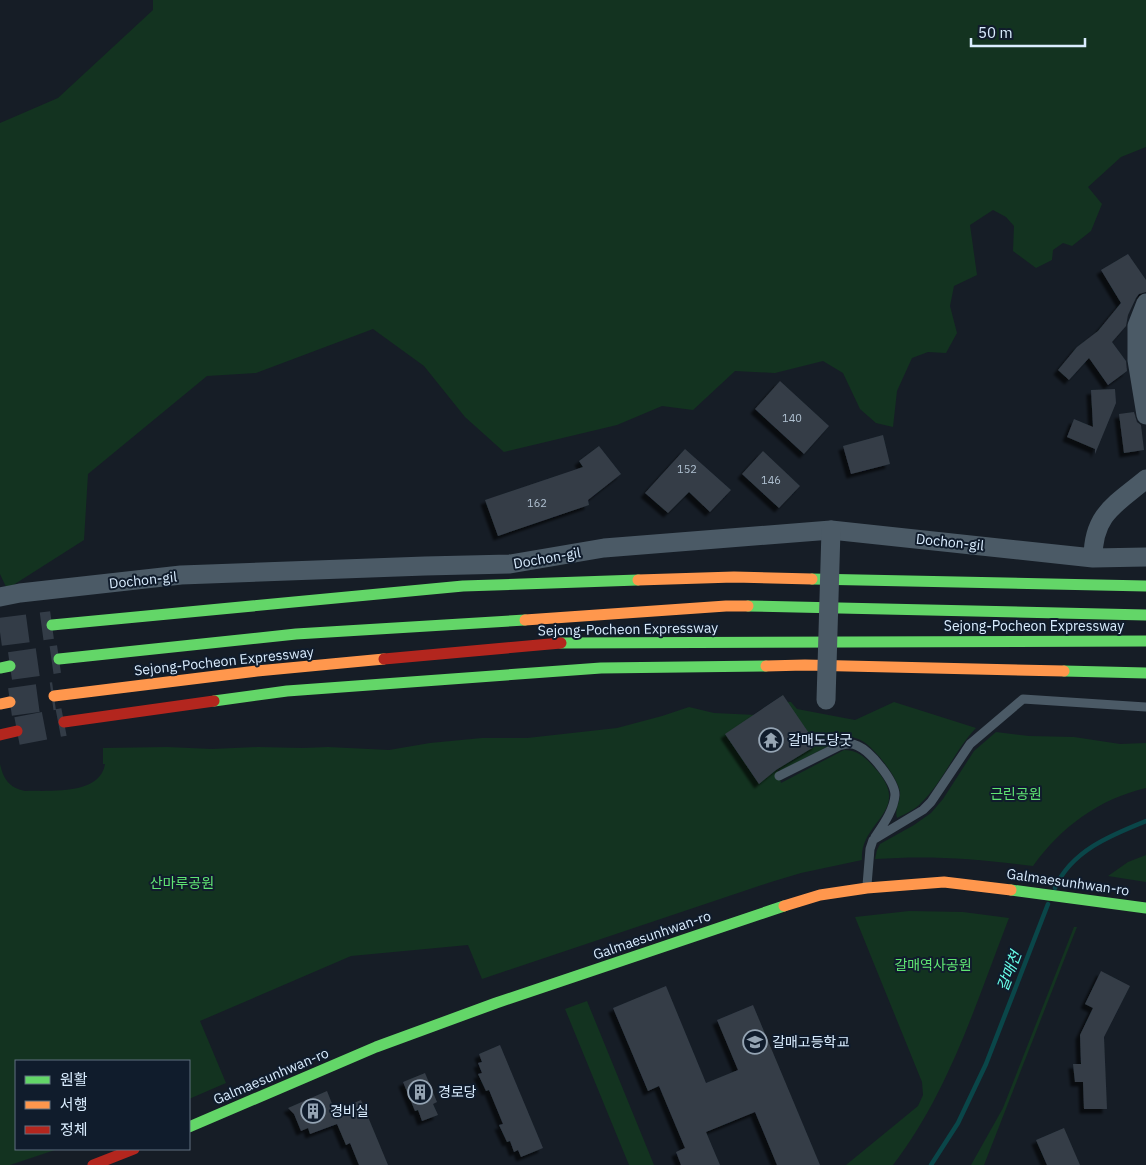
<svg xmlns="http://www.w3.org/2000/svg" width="1146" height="1165" font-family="'IBM Plex Sans','Noto Sans KR',sans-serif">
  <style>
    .green { fill: #133320 }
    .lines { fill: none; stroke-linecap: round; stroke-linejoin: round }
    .stream { stroke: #0a4649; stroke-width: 4.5 }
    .building { fill: #343d47; filter: url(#shadow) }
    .highway-tunnel { stroke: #333c47; stroke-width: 28; stroke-dasharray: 28 14; stroke-linecap: butt }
    .lane { stroke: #4b5a66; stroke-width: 9 }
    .street { stroke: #4b5a66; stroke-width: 19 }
    .fast { stroke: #63d668; stroke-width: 11 }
    .slow { stroke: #ff974d; stroke-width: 11 }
    .jam { stroke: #b3261e; stroke-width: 11 }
    .street-bridge { stroke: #4b5a66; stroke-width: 19 }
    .labels { text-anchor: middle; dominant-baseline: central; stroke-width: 4; stroke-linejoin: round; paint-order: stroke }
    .number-label { font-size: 11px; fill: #b0c1d1 }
    .street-label { font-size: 14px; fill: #daedff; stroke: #101c2c }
    .poi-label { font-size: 14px; fill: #daedff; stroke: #101c2c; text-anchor: start }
    .park-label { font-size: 14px; fill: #60e573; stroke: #101c2c }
    .water-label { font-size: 15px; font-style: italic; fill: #68ffe9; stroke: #101c2c }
  </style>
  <defs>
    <filter id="shadow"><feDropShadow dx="-4.5" dy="4.5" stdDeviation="1" flood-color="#0009"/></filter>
  </defs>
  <rect width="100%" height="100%" fill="#161d26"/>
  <path class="green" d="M153 0H1146V147L1121 157 1088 187 1102 204 1091 231 1072 246 1063 243 1053 250 1052 260 1036 268 1013 251 1014 226 1006 217 993 210 970 225 977 275 954 286 950 306 957 333 946 353 928 352 912 358 897 391 893 427 876 423 860 409 843 373 823 361 775 373 735 371 693 410 662 406 617 425 504 452 465 417 424 366 373 329 256 373 207 376 88 474 84 540 7 589 0 574V123L58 98 153 10Z
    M777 701 791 702 797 709 855 720 894 702 976 728C954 751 942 784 920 804 914 810 905 814 897 818 894 810 901 801 900 792 898 778 876 750 864 742 858 738 853 737 846 737L782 770H778L781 783 844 750C857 750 865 757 873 766 916 811 859 820 862 860L801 873 771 882 482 979 468 945 351 956 200 1021 226 1083 189 1099V1061H16V1149H58L10 1165H0V764C3 778 9 788 25 791 49 790 100 796 105 764H103V748L167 747 212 749 258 747 303 748 328 747 389 750 430 743 482 738H527L617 728 662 716 689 707 714 713 756 715Z
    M996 732 1029 736 1074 737 1120 744 1146 743V788C1099 799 1061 827 1033 866 978 859 932 855 875 859L877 850 880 844 914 825 931 813 943 799 974 751Z
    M1146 855V882L1108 876 1128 862Z
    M909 911 963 912 1009 918C976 1003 949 1092 893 1165H846L918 1106 923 1095 922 1082 855 917Z
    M1074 927H1077L984 1165H971L1003 1108Z
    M587 1001 654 1165H629L565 1009Z"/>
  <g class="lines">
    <path class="stream" d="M1055 888C1071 851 1111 835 1146 821
      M931 1165 958 1123 986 1064 1048 904"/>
  </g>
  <path class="building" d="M1128 254 1146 280V292L1139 294 1136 298 1128 315 1126 326 1112 342 1126 361 1127 371 1108 385 1089 358 1069 380 1058 370 1077 347 1098 331 1121 303 1101 270Z
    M780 381 829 426 804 454 755 409Z
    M1115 389 1116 403 1095 454V449L1067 437 1074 419 1093 427 1091 390Z
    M1134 412 1137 422 1141 425 1144 450 1124 453 1119 414Z
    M883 435 890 464 851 474 843 446Z
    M599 446 621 474 588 500 589 505 498 536 485 500 583 467 579 461Z
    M685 449 731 490 710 512 689 492 668 513 645 493Z
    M763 451 800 486 779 508 742 474Z
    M783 695 817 745 776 770 759 784 725 734Z
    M1101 971 1130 986 1104 1037 1107 1109H1084L1083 1082H1075L1073 1064H1081L1080 1035 1093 1008 1085 1004Z
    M666 986 706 1083 738 1070 717 1020 753 1005 820 1165H777L755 1112 706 1132 720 1165H681L676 1152 685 1148 659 1086 648 1091 613 1008Z
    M500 1045 543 1148 521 1157 518 1150 514 1152 510 1141 507 1142 499 1125 503 1124 489 1090 486 1091 478 1074 482 1073 478 1063 482 1062 479 1054Z
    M425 1073 437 1102 433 1104 438 1115 422 1121 418 1110 415 1111 403 1082Z
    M327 1091 335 1111 361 1100 388 1165H359L350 1143 346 1145 337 1124 310 1134 308 1128 301 1131 294 1114 288 1108Z
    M1064 1128 1080 1165H1047L1036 1140Z"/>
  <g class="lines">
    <path class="highway-tunnel" d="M0 632 52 625
      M10 666 59 659
      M10 702 54 696
      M17 731 64 722"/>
    <path class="lane" d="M779 776 839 746C846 744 851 742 858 746 870 751 895 781 895 795 894 810 883 825 875 837
      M867 885 870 849 873 840 923 810 931 802 970 744 1023 699 1146 707"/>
    <path class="street" d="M1146 303 1137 326V360L1146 415
      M1093 558C1093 514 1116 504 1146 479
      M0 597 20 593 181 575 425 566 510 564 604 548 831 530 1093 558 1146 557"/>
    <path class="fast" d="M812 579 1146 586
      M748 606 1146 615
      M52 625 463 586 638 580
      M561 643 1146 641
      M59 659 296 634 525 620
      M0 668 10 666
      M1064 671 1146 673
      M214 701 287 691 601 668 766 666
      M1011 890 1146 908
      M189 1127 376 1047 496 1003 784 906"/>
    <path class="slow" d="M638 580 734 577 812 579
      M525 620 726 606H748
      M766 666 805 665 1064 671
      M54 696 257 671 384 659
      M0 704 10 702
      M784 906 820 895 867 888 944 882 1011 890"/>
    <path class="jam" d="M384 659 561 643
      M64 722 214 701
      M0 735 17 731
      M93 1165 134 1149"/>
    <path class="street-bridge" d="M826 700 831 530"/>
  </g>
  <defs>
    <g id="temple-ring" transform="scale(1.25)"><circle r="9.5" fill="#101c2c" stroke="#95a4b3" stroke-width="1.5"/><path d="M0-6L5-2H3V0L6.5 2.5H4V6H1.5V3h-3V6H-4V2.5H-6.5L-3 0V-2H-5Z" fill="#95a4b3"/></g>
    <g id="school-ring" transform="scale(1.25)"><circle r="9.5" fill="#101c2c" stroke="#95a4b3" stroke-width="1.5"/><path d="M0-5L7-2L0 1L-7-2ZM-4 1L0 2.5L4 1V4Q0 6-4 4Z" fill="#95a4b3"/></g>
    <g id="building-ring" transform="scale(1.25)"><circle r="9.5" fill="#101c2c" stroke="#95a4b3" stroke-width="1.5"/><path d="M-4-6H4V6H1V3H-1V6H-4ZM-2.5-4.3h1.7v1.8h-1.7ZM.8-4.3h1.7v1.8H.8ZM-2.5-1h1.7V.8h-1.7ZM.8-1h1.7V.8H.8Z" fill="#95a4b3"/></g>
  </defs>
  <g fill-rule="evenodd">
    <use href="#temple-ring" x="771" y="740"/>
    <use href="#school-ring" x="755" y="1042"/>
    <use href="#building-ring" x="420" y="1092"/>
    <use href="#building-ring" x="313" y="1111"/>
  </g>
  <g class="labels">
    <g class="number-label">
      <text x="792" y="418">140</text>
      <text x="687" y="469">152</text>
      <text x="771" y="480">146</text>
      <text x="537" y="503">162</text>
    </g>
    <g class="street-label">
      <text transform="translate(950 542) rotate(6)">Dochon-gil</text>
      <text transform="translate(547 558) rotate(-10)">Dochon-gil</text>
      <text transform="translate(143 580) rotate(-6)">Dochon-gil</text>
      <text x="1034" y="626">Sejong-Pocheon Expressway</text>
      <text transform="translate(628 629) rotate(-1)">Sejong-Pocheon Expressway</text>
      <text transform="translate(224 661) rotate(-6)">Sejong-Pocheon Expressway</text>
      <text transform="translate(1068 882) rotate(8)">Galmaesunhwan-ro</text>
      <text transform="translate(652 935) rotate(-19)">Galmaesunhwan-ro</text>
      <text transform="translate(271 1076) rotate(-23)">Galmaesunhwan-ro</text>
    </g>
    <g class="poi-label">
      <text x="788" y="740">갈매도당굿</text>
      <text x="772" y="1042">갈매고등학교</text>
      <text x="438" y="1092">경로당</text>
      <text x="330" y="1111">경비실</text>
    </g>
    <g class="park-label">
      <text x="1016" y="794">근린공원</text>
      <text x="182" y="883">산마루공원</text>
      <text x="933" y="965">갈매역사공원</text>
    </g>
    <g class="water-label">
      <text transform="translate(1009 971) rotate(-69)">갈매천</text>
    </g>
  </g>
  <rect x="15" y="1060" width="175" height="90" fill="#101c2c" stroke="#617080"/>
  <rect x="25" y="1076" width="25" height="8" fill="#63d668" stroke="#617080"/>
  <text x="60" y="1085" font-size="15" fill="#daedff">원활</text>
  <rect x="25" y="1101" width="25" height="8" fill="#ff974d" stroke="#617080"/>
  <text x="60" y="1110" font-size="15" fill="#daedff">서행</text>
  <rect x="25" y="1126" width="25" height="8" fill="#b3261e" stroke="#617080"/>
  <text x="60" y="1135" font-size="15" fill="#daedff">정체</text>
  <path d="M971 38v8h114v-8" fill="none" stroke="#daedff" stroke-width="2.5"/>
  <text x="978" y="38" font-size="15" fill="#daedff" stroke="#101c2c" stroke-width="4" paint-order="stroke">50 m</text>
</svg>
